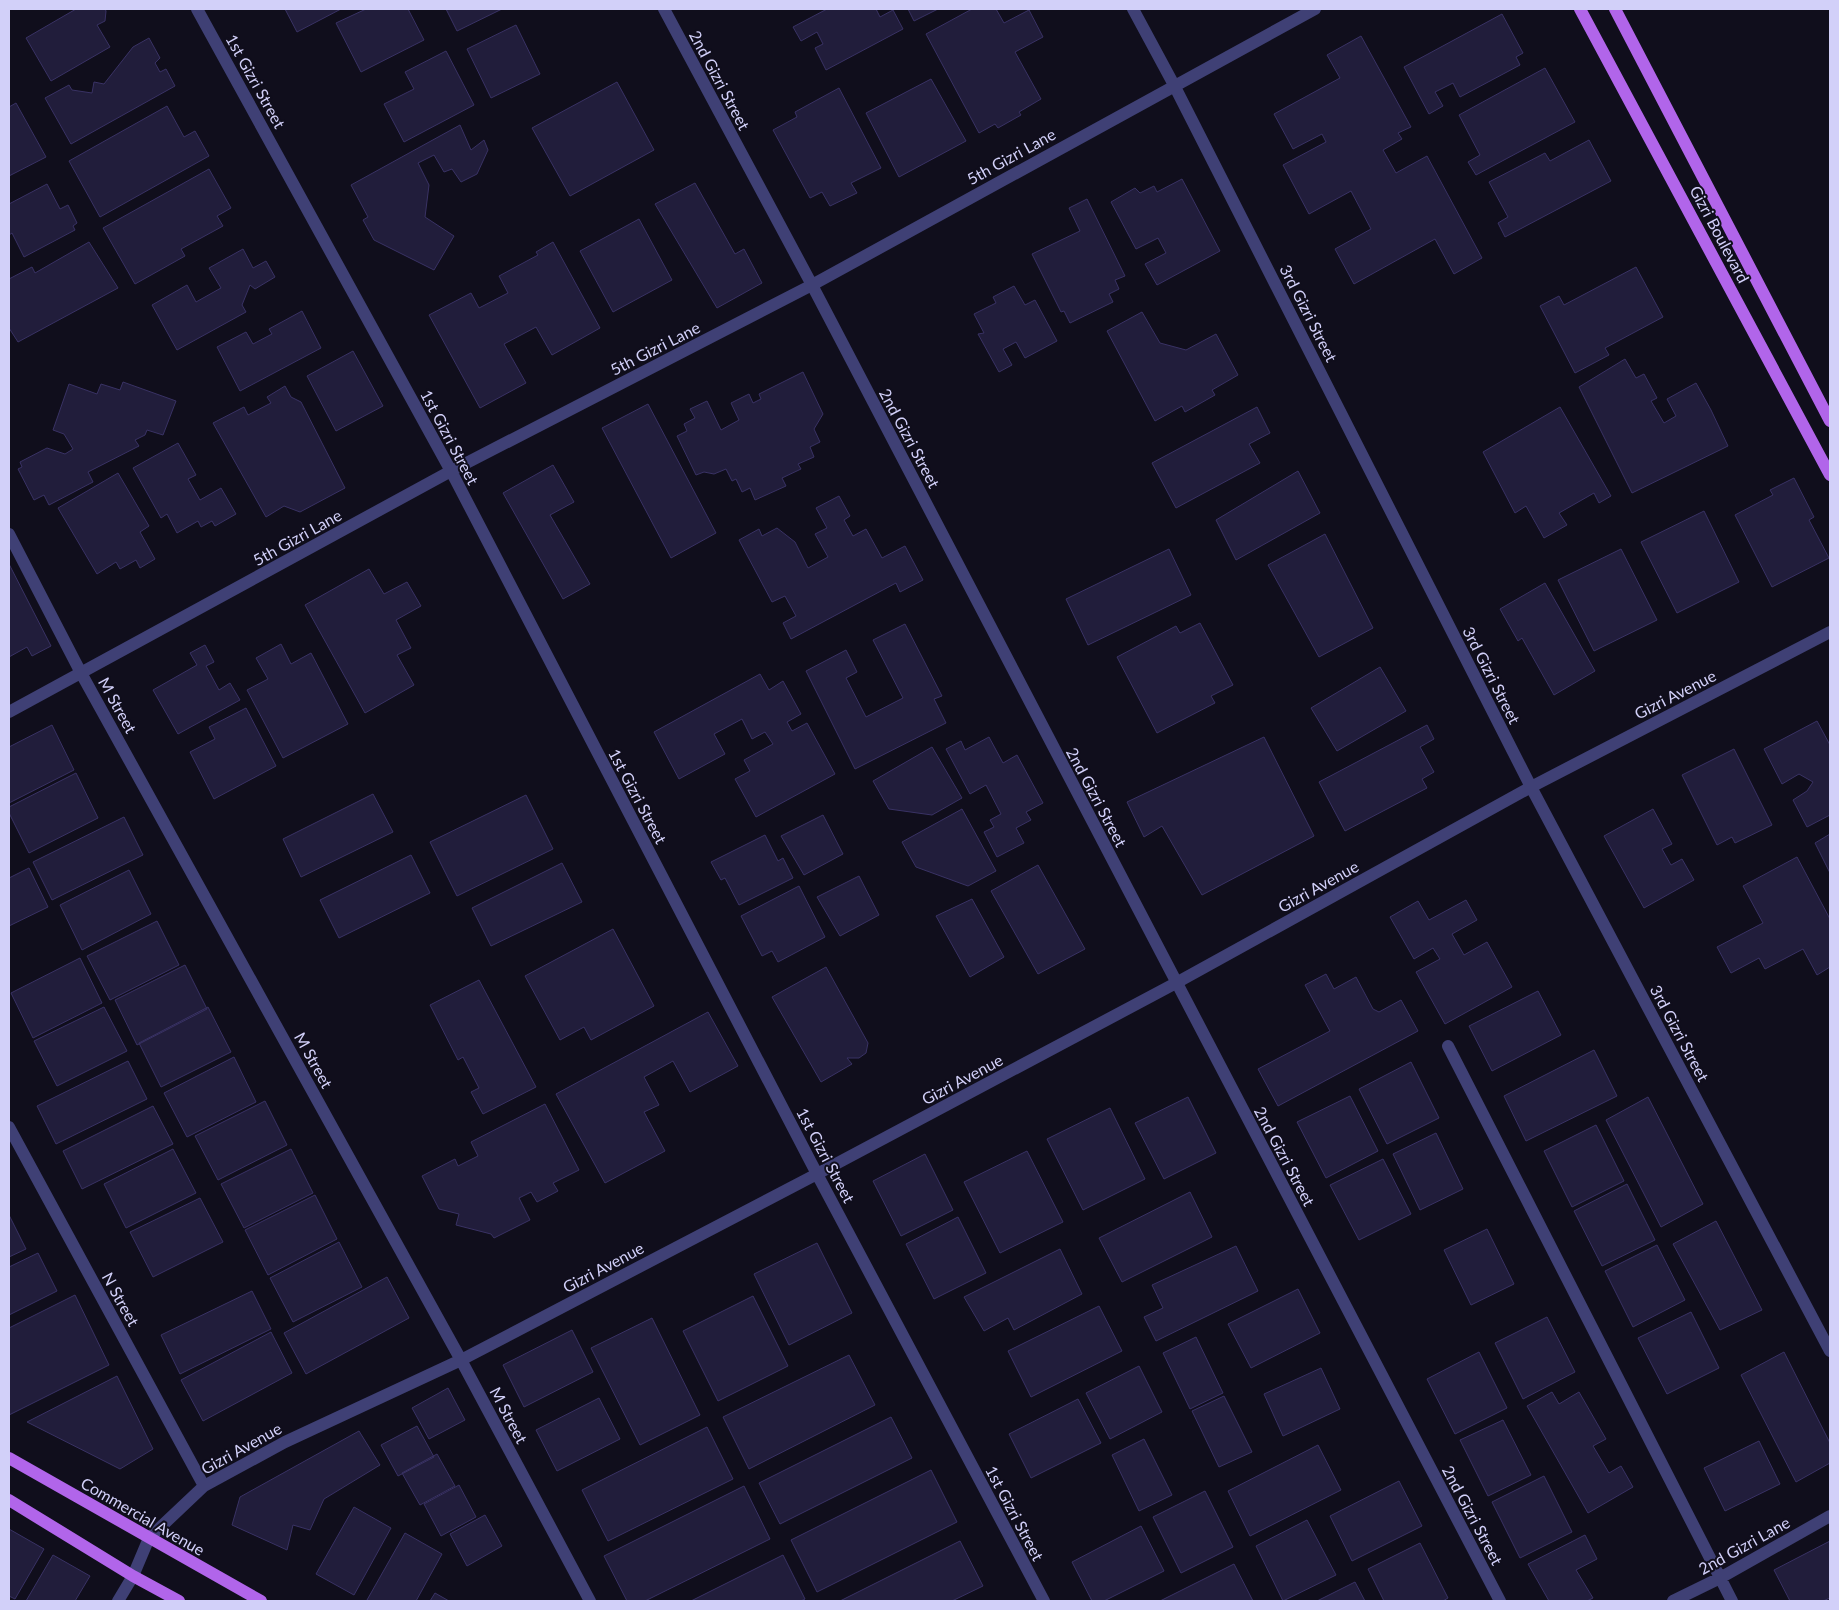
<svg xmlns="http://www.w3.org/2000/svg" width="1839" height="1610" font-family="Lato,sans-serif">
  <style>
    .building { fill: #211d3b; stroke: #393264 }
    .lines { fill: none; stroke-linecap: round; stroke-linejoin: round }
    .minor { stroke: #3f4075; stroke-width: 12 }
    .major { stroke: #b165ea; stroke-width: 12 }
    .labels { text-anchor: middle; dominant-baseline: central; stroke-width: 4; stroke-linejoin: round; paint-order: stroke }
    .street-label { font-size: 16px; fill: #d2d0f9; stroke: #100e1c }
  </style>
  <rect width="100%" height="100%" fill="#100e1c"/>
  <path class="building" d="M76 9H105L106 11 105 21 97 25 110 47 51 81 26 38Z
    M285 9H341L297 32Z
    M366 9H408L424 40 361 72 336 23Z
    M446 9H502L457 31Z
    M827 9H876L880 17 893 10 903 29 826 70 815 48 823 44 817 32 801 41 793 27Z
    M908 9H938L914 21Z
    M972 9H996L1004 23 1029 10 1043 37 1015 52 1041 99 1019 112 1021 115 998 128 995 124 979 133 926 34Z
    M1502 14 1523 53 1516 57 1520 65 1460 97 1453 83 1435 92 1443 106 1429 114 1404 67Z
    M516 25 540 74 491 98 467 49Z
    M1361 36 1411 127 1398 133 1402 139 1383 150 1396 173 1427 156 1482 258 1454 274 1435 239 1354 284 1335 249 1371 229 1351 191 1309 214 1283 165 1326 142 1322 134 1293 149 1274 114 1340 78 1327 55Z
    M149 38 160 58 155 63 160 72 166 69 175 86 71 144 45 98 69 85 72 90 92 93 94 82 104 84 133 47Z
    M446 51 474 105 404 142 384 104 414 89 405 72Z
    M1545 68 1575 122 1476 175 1468 162 1480 155 1459 115Z
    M931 79 966 141 899 177 866 113Z
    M617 82 654 150 570 196 532 128Z
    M839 88 881 168 851 183 857 193 830 206 822 192 810 198 773 130 797 117 795 112Z
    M16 103 46 157 9 176V107Z
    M167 106 184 137 195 131 209 156 100 217 69 161Z
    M460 125 471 150 484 140 488 150 477 174 461 182 452 169 444 172 434 155 418 163 429 185 425 217 454 236 434 270 374 240 363 220 368 217 351 185Z
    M1589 140 1611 181 1505 237 1498 223 1508 217 1489 182 1545 153 1550 161Z
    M209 169 231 208 217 216 223 226 181 249 185 256 135 284 103 228Z
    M1182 179 1220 251 1157 285 1145 264 1166 253 1158 238 1136 249 1111 202 1135 188 1140 193 1154 186 1157 192Z
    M695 183 735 254 744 249 762 283 717 308 655 204Z
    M47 184 60 209 68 205 77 223 73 226 75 230 24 257 12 233 9 235V204Z
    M1087 199 1125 276 1115 280 1119 289 1109 294 1113 302 1070 323 1064 311 1061 312 1032 254 1080 231 1069 208Z
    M639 219 672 280 613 312 580 251Z
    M89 242 118 288 18 342 9 328V279L32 267 35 273Z
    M553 242 600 328 552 355 536 327 504 344 526 383 480 408 429 315 471 293 479 308 508 293 499 276 538 255 536 252Z
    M243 249 253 268 266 261 275 277 255 289 250 285 242 305 246 312 177 350 152 305 187 285 196 302 221 288 209 268Z
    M1636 267 1663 317 1605 348 1609 355 1575 373 1540 306 1559 296 1564 305Z
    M1014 286 1025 305 1035 300 1057 341 1025 358 1016 342 1003 349 1012 365 999 372 978 334 984 333 974 314 996 303 993 297Z
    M302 311 321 348 240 391 217 347 246 332 253 344 272 334 269 329Z
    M1142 312 1160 343 1186 350 1216 334 1238 375 1212 390 1215 395 1185 412 1182 406 1155 421 1107 331Z
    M353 351 383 406 336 431 307 376Z
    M1625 359 1636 378 1644 374 1657 398 1651 401 1664 423 1676 416 1667 399 1696 383 1711 410 1728 446 1632 493 1579 387Z
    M803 372 823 414 814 429 820 442 810 447 814 457 798 464 801 469 782 478 786 486 755 500 750 488 742 492 736 479 732 481 726 469 714 474 704 472 696 475 677 436 687 431 684 424 695 418 690 409 707 401 721 430 739 420 731 403 749 394 753 403 761 399 759 394Z
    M123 382 176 401 163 435 147 430 145 435 135 440 139 446 88 472 93 482 49 505 44 495 34 500 18 469 22 467 20 462 47 448 65 454 73 449 64 434 53 430 69 384 97 394 101 384 120 390Z
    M285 386 291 397 301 402 345 488 300 512 284 506 266 517 213 423 244 407 248 415 271 403 267 397Z
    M648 404 716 533 671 558 602 428Z
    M1257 407 1270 433 1249 444 1260 463 1176 508 1152 463Z
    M1560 407 1611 496 1599 503 1594 493 1559 513 1567 525 1544 538 1526 506 1515 513 1483 452Z
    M178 443 196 475 188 479 200 500 221 488 236 514 215 526 212 521 201 527 198 521 177 533 167 514 161 518 133 468Z
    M553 465 574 502 550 515 590 584 563 599 503 493Z
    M1298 471 1320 513 1236 560 1216 520Z
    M118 473 149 526 140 532 155 559 140 568 136 560 120 569 116 562 97 574 58 508Z
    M1794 478 1814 517 1809 520 1829 558 1772 587 1735 515 1773 495 1770 490Z
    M839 496 850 516 844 520 853 536 866 529 882 558 905 546 923 580 900 592 896 583 791 639 783 623 796 616 785 596 772 602 739 540 759 529 762 536 777 528 795 542 808 568 828 557 815 534 827 528 816 508Z
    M1704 511 1739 582 1677 613 1641 542Z
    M1325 534 1373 628 1319 657 1268 565Z
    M1169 549 1191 595 1088 645 1066 599Z
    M1621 549 1657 620 1594 651 1558 580Z
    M9 564 51 646 32 656 27 647 9 657Z
    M369 569 384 594 407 582 421 606 396 620 411 648 397 655 414 685 365 713 305 605Z
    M1545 583 1595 671 1554 695 1522 638 1518 641 1500 609Z
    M1200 623 1233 685 1211 696 1215 703 1157 733 1117 657 1176 626 1180 633Z
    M905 624 942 696 934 699 946 723 855 769 806 671 846 650 857 672 846 678 866 717 903 698 873 640Z
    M281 644 291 664 311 653 348 724 283 758 247 690 268 679 256 658Z
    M205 645 214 662 206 666 219 690 230 683 240 700 178 734 153 690 197 665 190 653Z
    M1380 667 1406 711 1337 751 1311 708Z
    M760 674 769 690 783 681 801 714 787 722 792 731 807 723 835 774 756 817 735 779 750 771 744 760 773 744 765 732 752 739 742 719 714 734 725 754 679 779 654 732Z
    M246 708 276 766 214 799 190 752 215 739 209 727Z
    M1817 721 1830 745V815L1807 827 1793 800 1807 791 1813 782 1799 774 1782 784 1764 749Z
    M52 725 74 770 9 803V747Z
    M1427 725 1434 739 1420 747 1434 772 1422 779 1427 788 1345 831 1319 782Z
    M989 737 1003 763 1017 755 1043 803 1026 812 1031 820 1016 828 1024 843 997 857 984 832 994 827 990 820 1001 814 986 785 970 794 946 749 961 741 965 750Z
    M1264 737 1314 836 1202 895 1162 826 1144 837 1127 802Z
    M932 747 962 798 932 815 889 809 873 781Z
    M1734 749 1772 825 1735 843 1732 837 1717 845 1682 775Z
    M76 773 98 818 29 853 9 813V807Z
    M373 794 393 832 301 877 283 839Z
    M526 795 553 849 457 896 430 842Z
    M962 809 996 871 968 886 916 867 902 842Z
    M1653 809 1672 844 1662 849 1671 865 1682 859 1694 880 1644 908 1604 836Z
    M823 815 843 854 804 875 781 836Z
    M124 817 143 855 52 900 33 862Z
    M1830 834V873L1815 843Z
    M765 835 778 861 783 858 793 878 739 905 725 878 721 880 711 862Z
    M411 855 430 893 339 938 320 900Z
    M1797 857 1830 919V967L1817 975 1803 949 1765 969 1759 958 1731 973 1717 947 1763 923 1743 886Z
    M562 863 582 902 491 946 472 908Z
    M1038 865 1085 949 1038 974 991 891Z
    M29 868 48 907 9 926V878Z
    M129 870 151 914 82 950 60 905Z
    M859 876 879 915 840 936 817 897Z
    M799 886 825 937 778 962 772 951 762 956 741 916Z
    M972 899 1004 957 970 977 936 916Z
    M1466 900 1477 920 1452 934 1464 955 1487 942 1512 987 1445 1024 1416 972 1440 959 1433 948 1414 959 1390 917 1418 901 1429 920Z
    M157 921 179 965 110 1000 87 956Z
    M613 929 654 1006 591 1040 584 1027 560 1040 525 976Z
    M80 958 102 1003 33 1038 11 993Z
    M185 965 207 1009 137 1045 115 1000Z
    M826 967 868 1043 866 1053 859 1058H847L852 1064 821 1082 772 997Z
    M1326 974 1334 989 1356 977 1373 1009 1379 1012 1401 1000 1418 1031 1278 1106 1258 1069 1330 1031 1305 985Z
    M479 980 536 1087 483 1114 471 1092 479 1088 463 1057 458 1060 430 1005Z
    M1538 991 1561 1035 1492 1071 1469 1026Z
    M104 1007 127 1051 57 1086 34 1041Z
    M208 1007 231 1052 161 1087 139 1043Z
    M708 1012 738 1066 690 1092 673 1061 644 1077 659 1105 644 1112 665 1151 605 1183 556 1094Z
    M1594 1050 1617 1096 1526 1141 1504 1096Z
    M234 1057 256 1102 187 1137 164 1093Z
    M128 1061 147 1099 56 1144 37 1106Z
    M1411 1062 1439 1118 1387 1144 1359 1089Z
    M1350 1096 1378 1151 1326 1178 1297 1122Z
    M1188 1097 1216 1153 1164 1179 1135 1123Z
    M1648 1097 1703 1204 1661 1227 1606 1120Z
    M265 1101 287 1145 218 1180 195 1136Z
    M545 1104 579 1170 553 1183 558 1191 537 1202 531 1192 519 1198 530 1220 494 1238 491 1234 456 1225 459 1214 439 1209 422 1176 455 1159 458 1166 478 1156 471 1142Z
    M153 1106 173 1144 82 1189 63 1151Z
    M1110 1108 1145 1179 1083 1210 1047 1139Z
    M1596 1125 1624 1181 1572 1207 1544 1151Z
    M1436 1133 1463 1189 1420 1210 1393 1154Z
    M173 1149 196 1193 126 1228 104 1184Z
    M291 1149 313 1193 244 1228 221 1184Z
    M1027 1151 1063 1222 1000 1253 964 1182Z
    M925 1154 953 1210 901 1236 873 1181Z
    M1383 1159 1411 1214 1359 1240 1330 1185Z
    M1627 1184 1655 1240 1602 1266 1574 1211Z
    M1190 1192 1212 1237 1122 1282 1099 1238Z
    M315 1195 337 1239 268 1275 245 1230Z
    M200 1198 223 1242 153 1277 130 1232Z
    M9 1215 26 1249 9 1257Z
    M958 1217 986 1273 934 1299 906 1244Z
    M1716 1221 1762 1310 1720 1330 1673 1244Z
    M1487 1229 1514 1284 1471 1305 1444 1250Z
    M339 1242 362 1287 293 1322 270 1278Z
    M817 1243 852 1313 789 1345 754 1274Z
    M1657 1245 1685 1300 1633 1327 1605 1271Z
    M1236 1246 1258 1291 1156 1341 1144 1317 1163 1308 1152 1285Z
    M1060 1249 1082 1294 1014 1330 1008 1318 984 1331 964 1297Z
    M38 1253 57 1291 9 1315V1267Z
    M387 1277 409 1318 306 1374 284 1333Z
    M1298 1289 1320 1333 1251 1368 1228 1324Z
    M252 1291 271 1329 180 1374 161 1335Z
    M75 1295 109 1365 9 1415V1328Z
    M753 1296 788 1366 718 1401 683 1331Z
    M1099 1306 1122 1351 1031 1397 1008 1351Z
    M1691 1312 1719 1368 1667 1394 1638 1338Z
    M1547 1317 1575 1372 1523 1399 1495 1343Z
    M652 1318 700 1415 640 1445 591 1348Z
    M572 1330 593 1372 524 1407 503 1365Z
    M271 1332 292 1373 203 1421 181 1380Z
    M1196 1337 1223 1393 1190 1409 1163 1353Z
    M1479 1352 1507 1408 1455 1434 1427 1379Z
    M1784 1352 1830 1443V1463L1796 1482 1741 1375Z
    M849 1355 875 1405 749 1469 723 1417Z
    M1139 1366 1162 1412 1110 1439 1086 1393Z
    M1321 1368 1340 1409 1283 1436 1264 1394Z
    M117 1376 153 1449 120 1469 27 1422Z
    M448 1388 465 1420 429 1439 412 1408Z
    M1552 1392 1559 1404 1579 1392 1606 1439 1593 1446 1609 1473 1621 1466 1633 1487 1588 1513 1527 1406Z
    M1224 1396 1252 1452 1219 1467 1192 1411Z
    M599 1398 620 1439 557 1471 536 1430Z
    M1078 1399 1101 1443 1031 1478 1009 1434Z
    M891 1417 912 1458 780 1524 759 1483Z
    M1503 1420 1531 1475 1488 1496 1460 1440Z
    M417 1426 434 1457 398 1476 381 1445Z
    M707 1427 733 1479 608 1541 582 1490Z
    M359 1431 380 1465 324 1499 310 1530 293 1525 287 1550 232 1525 240 1497Z
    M1144 1439 1172 1495 1139 1511 1112 1455Z
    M1759 1441 1780 1484 1725 1511 1704 1468Z
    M1318 1445 1341 1490 1250 1536 1228 1491Z
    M437 1454 455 1486 420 1505 402 1473Z
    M931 1470 957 1522 817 1592 791 1540Z
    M1544 1476 1572 1532 1520 1558 1492 1502Z
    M1399 1481 1422 1526 1352 1561 1330 1516Z
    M459 1485 476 1517 441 1536 424 1504Z
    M744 1486 770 1539 645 1601H627L604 1556Z
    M1205 1491 1233 1547 1181 1573 1153 1517Z
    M354 1507 391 1528 354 1595 316 1574Z
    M485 1515 502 1546 467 1566 450 1534Z
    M1307 1520 1336 1575 1283 1601 1256 1546Z
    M1141 1526 1164 1571 1104 1601H1092L1072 1562Z
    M9 1529 44 1549 15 1599 9 1596Z
    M405 1533 442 1554 416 1601H369L367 1600Z
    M1585 1535 1597 1559 1576 1570 1593 1598 1587 1601H1549L1528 1564Z
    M960 1541 983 1586 952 1601H840Z
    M1830 1541V1598L1823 1601H1790L1774 1570Z
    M1420 1543 1448 1598 1443 1601H1384L1368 1569Z
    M53 1555 90 1576 75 1601H26Z
    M783 1555 805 1599 801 1601H691Z
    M1234 1564 1253 1601H1160Z
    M1355 1582 1365 1601H1317Z
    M435 1593 449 1601H430Z"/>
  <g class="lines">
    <path class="minor" d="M197 9 451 471 817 1174 1044 1601
      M664 9 812 285 1500 1601
      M1133 9 1174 85 1531 787 1830 1351
      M9 534 81 673 461 1360 590 1601
      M9 712 451 471 812 285 1315 9
      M1448 1046 1732 1601
      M9 1127 204 1486
      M118 1601 133 1576 149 1538 204 1486 285 1442 461 1360 817 1174 1176 983 1531 787 1830 632
      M1673 1601 1720 1578 1830 1516"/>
    <path class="major" d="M1580 9 1830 475
      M1615 9 1830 421
      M9 1458 261 1601
      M9 1500 133 1576 179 1601"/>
  </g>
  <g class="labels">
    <g class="street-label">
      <text transform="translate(720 80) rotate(62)">2nd Gizri Street</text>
      <text transform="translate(256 81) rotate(61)">1st Gizri Street</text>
      <text transform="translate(1011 156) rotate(-29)">5th Gizri Lane</text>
      <text transform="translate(1720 234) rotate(62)">Gizri Boulevard</text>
      <text transform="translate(1309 313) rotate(63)">3rd Gizri Street</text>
      <text transform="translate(655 348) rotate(-27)">5th Gizri Lane</text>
      <text transform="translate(450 437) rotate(62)">1st Gizri Street</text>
      <text transform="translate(910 438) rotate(62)">2nd Gizri Street</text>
      <text transform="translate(297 537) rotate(-29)">5th Gizri Lane</text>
      <text transform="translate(1492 675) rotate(63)">3rd Gizri Street</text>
      <text transform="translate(1675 694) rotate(-27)">Gizri Avenue</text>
      <text transform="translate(118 705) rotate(61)">M Street</text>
      <text transform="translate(638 796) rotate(62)">1st Gizri Street</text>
      <text transform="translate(1097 797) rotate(62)">2nd Gizri Street</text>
      <text transform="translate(1318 886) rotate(-29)">Gizri Avenue</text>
      <text transform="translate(1680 1033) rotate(62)">3rd Gizri Street</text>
      <text transform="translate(314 1060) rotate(61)">M Street</text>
      <text transform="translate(962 1079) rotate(-28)">Gizri Avenue</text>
      <text transform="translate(826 1155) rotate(62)">1st Gizri Street</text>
      <text transform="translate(1285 1156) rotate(62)">2nd Gizri Street</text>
      <text transform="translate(603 1267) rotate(-28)">Gizri Avenue</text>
      <text transform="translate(121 1299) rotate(61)">N Street</text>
      <text transform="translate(509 1415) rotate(62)">M Street</text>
      <text transform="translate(241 1448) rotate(-29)">Gizri Avenue</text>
      <text transform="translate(1015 1513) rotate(62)">1st Gizri Street</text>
      <text transform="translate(1473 1515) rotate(62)">2nd Gizri Street</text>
      <text transform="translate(143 1516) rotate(30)">Commercial Avenue</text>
      <text transform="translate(1744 1545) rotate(-29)">2nd Gizri Lane</text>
    </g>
  </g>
  <rect width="1839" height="1610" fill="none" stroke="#d2d0f9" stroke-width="20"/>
</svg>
